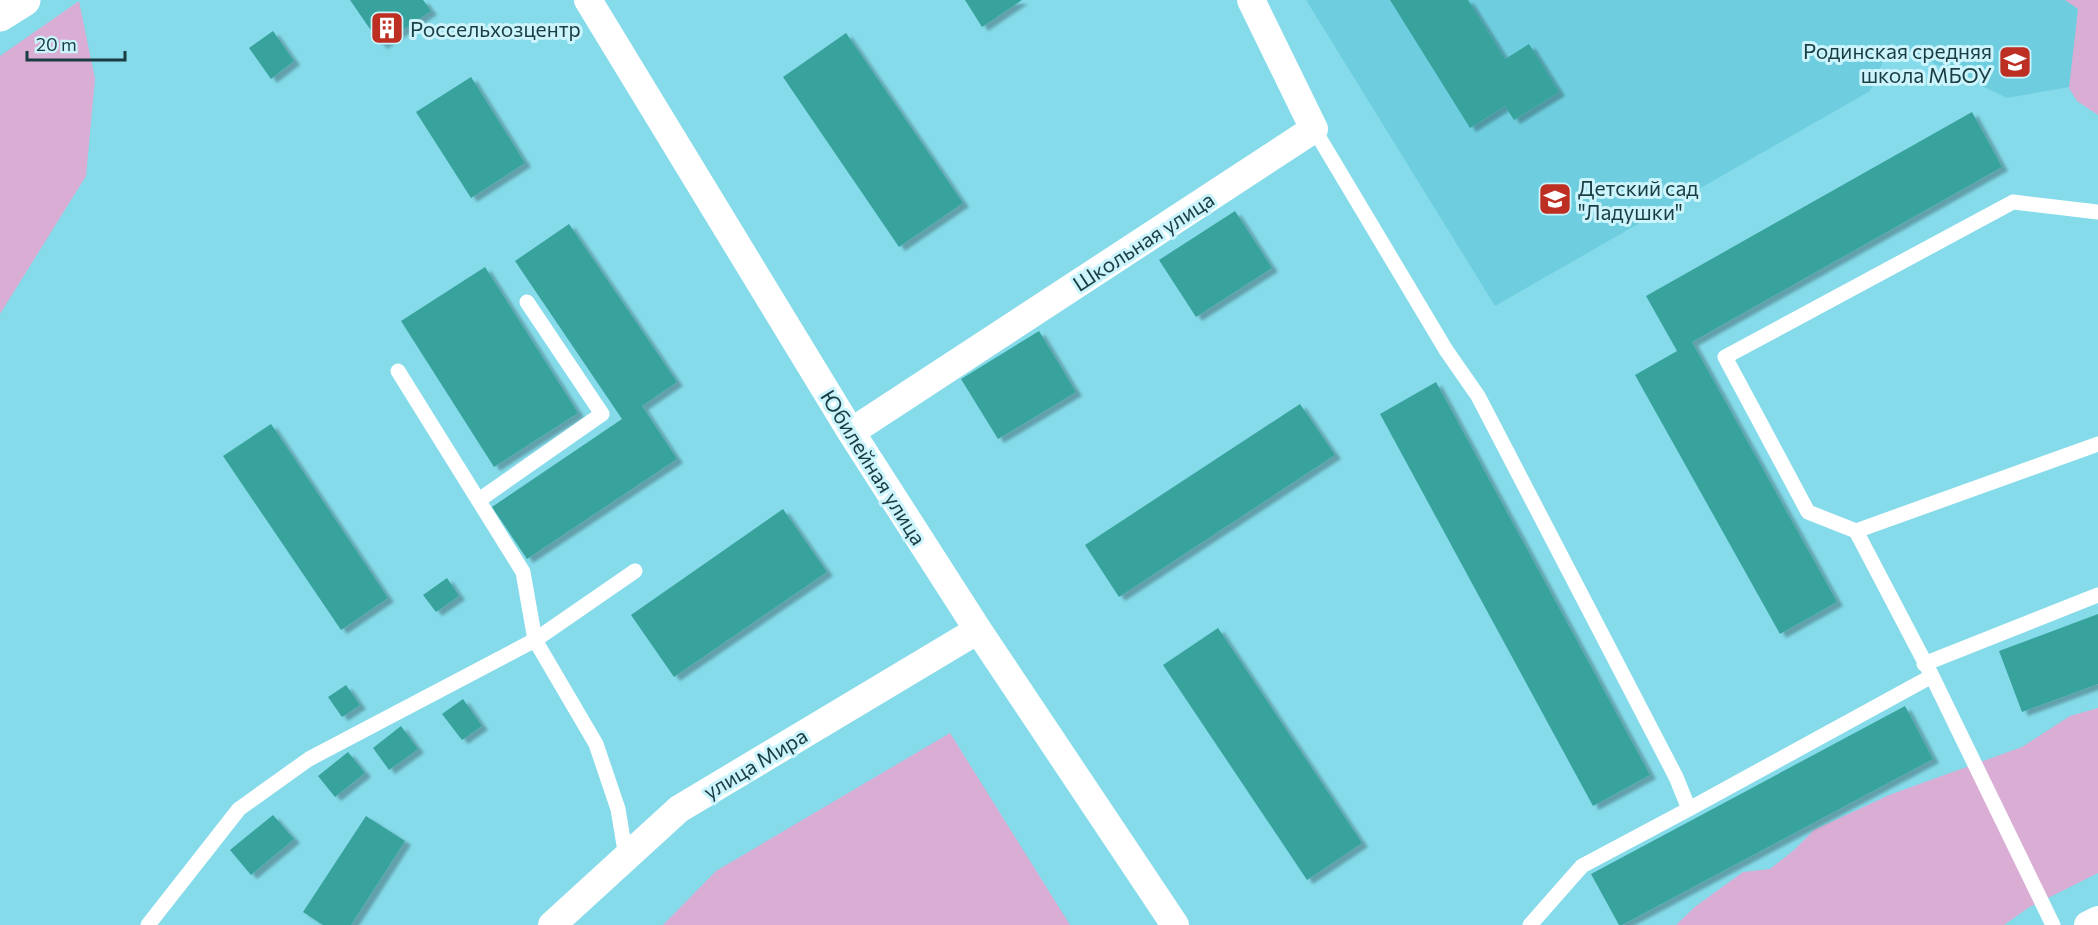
<svg xmlns="http://www.w3.org/2000/svg" width="2098" height="925" font-family="Commissioner,sans-serif">
  <style>
    .built { fill: #6ecedf }
    .green { fill: #d9add4 }
    .building { fill: #38a39d; filter: url(#shadow) }
    .lines { fill: none; stroke-linecap: round; stroke-linejoin: round }
    .lane { stroke: #fff; stroke-width: 15 }
    .street { stroke: #fff; stroke-width: 28 }
    .secondary { stroke: #fff; stroke-width: 33 }
    .labels { text-anchor: middle; dominant-baseline: central; stroke-width: 6; stroke-linejoin: round; paint-order: stroke }
    .poi-label { font-size: 21px; fill: #193d43; stroke: #ccf4fc; text-anchor: start }
    .street-label { font-size: 21px; fill: #193d43; stroke: #ccf4fc }
  </style>
  <defs>
    <filter id="shadow"><feDropShadow dx="6" dy="4" stdDeviation="1.5" flood-color="#0004"/></filter>
  </defs>
  <rect width="100%" height="100%" fill="#85dbea"/>
  <path class="built" d="M1306 0H2098V82L2007 98 1891 43 1870 91 1495 306Z"/>
  <path class="green" d="M2065 0H2098V115L2077 101 2069 88 2078 9Z
    M79 1 95 79 86 176 0 314V56Z
    M2098 708V873L2028 908 2004 925H1676L1696 906 1743 872 1770 869 1794 850 1814 830 1889 795 2022 747 2070 716Z
    M950 733 1070 925H663L716 871Z"/>
  <path class="building" d="M350 0H423L431 11 381 45Z
    M965 0H1022L982 27Z
    M1390 0H1468L1505 59 1529 44 1559 92 1514 120 1505 106 1470 128Z
    M273 31 294 61 271 79 249 48Z
    M846 33 963 203 899 247 783 77Z
    M471 77 525 163 471 198 416 112Z
    M1972 112 2002 167 1692 342 1837 602 1780 634 1635 375 1677 351 1646 296Z
    M1235 211 1272 268 1196 317 1159 260Z
    M569 224 677 382 642 406 677 459 527 559 492 507 622 419 515 261Z
    M485 267 578 413 494 467 401 321Z
    M1039 331 1076 392 998 439 961 379Z
    M1436 382 1650 775 1593 806 1380 414Z
    M1300 404 1335 455 1119 597 1085 545Z
    M271 424 388 598 341 630 223 456Z
    M783 509 827 572 674 677 631 615Z
    M447 578 459 596 436 612 423 595Z
    M2098 614V684L2022 712 1999 651Z
    M1218 628 1362 843 1307 880 1163 665Z
    M346 685 360 705 342 717 328 697Z
    M463 699 482 726 462 740 442 714Z
    M1905 706 1933 759 1622 925H1619L1591 874Z
    M401 726 418 749 389 770 373 748Z
    M348 752 365 773 335 797 318 776Z
    M273 815 294 839 251 875 230 850Z
    M366 816 405 841 351 925H323L303 912Z"/>
  <g class="lines">
    <path class="lane" d="M1314 129 1446 350 1478 396 1676 777 1689 809 1582 866 1530 925
      M398 371 523 572 535 640 596 744 618 809 626 857
      M479 500 602 414 527 302
      M1856 531 1808 512 1725 357 2013 202 2098 212
      M1924 664 2098 595
      M1932 676 1856 531 2098 444
      M1689 809 1932 676 2053 925
      M148 925 239 809 309 759 535 640 635 571"/>
    <path class="street" d="M588 0 851 432 978 630 1175 925
      M851 432 1314 129 1251 0
      M552 925 679 809 978 630
      M2088 925 2098 920"/>
    <path class="secondary" d="M0 15 24 0"/>
  </g>
  <defs>
    <g id="building-square" transform="scale(1.725)"><rect x="-9" y="-9" width="18" height="18" rx="4" fill="#bd2f22" stroke="#ccf4fc"/><path d="M-4-6H4V6H1V3H-1V6H-4ZM-2.5-4.3h1.7v1.8h-1.7ZM.8-4.3h1.7v1.8H.8ZM-2.5-1h1.7V.8h-1.7ZM.8-1h1.7V.8H.8Z" fill="#fff"/></g>
    <g id="school-square" transform="scale(1.725)"><rect x="-9" y="-9" width="18" height="18" rx="4" fill="#bd2f22" stroke="#ccf4fc"/><path d="M0-5L7-2L0 1L-7-2ZM-4 1L0 2.5L4 1V4Q0 6-4 4Z" fill="#fff"/></g>
  </defs>
  <g fill-rule="evenodd">
    <use href="#building-square" x="387" y="28"/>
    <use href="#school-square" x="2015" y="62"/>
    <use href="#school-square" x="1555" y="199"/>
  </g>
  <g class="labels">
    <g class="poi-label">
      <text x="410" y="28">Россельхозцентр</text>
      <text x="1992" y="50" text-anchor="end">Родинская средняя<tspan x="1992" dy="24">школа МБОУ</tspan></text>
      <text x="1578" y="187">Детский сад<tspan x="1578" dy="24">"Ладушки"</tspan></text>
    </g>
    <g class="street-label">
      <text transform="translate(1143 241) rotate(-33)">Школьная улица</text>
      <text transform="translate(874 467) rotate(58)">Юбилейная улица</text>
      <text transform="translate(755 763) rotate(-31)">улица Мира</text>
    </g>
  </g>
  <path d="M27 51v9h98v-9" fill="none" stroke="#193d43" stroke-width="3"/>
  <text x="36" y="51" font-size="18" fill="#193d43" stroke="#ccf4fc" stroke-width="4.5" paint-order="stroke">20 m</text>
</svg>
